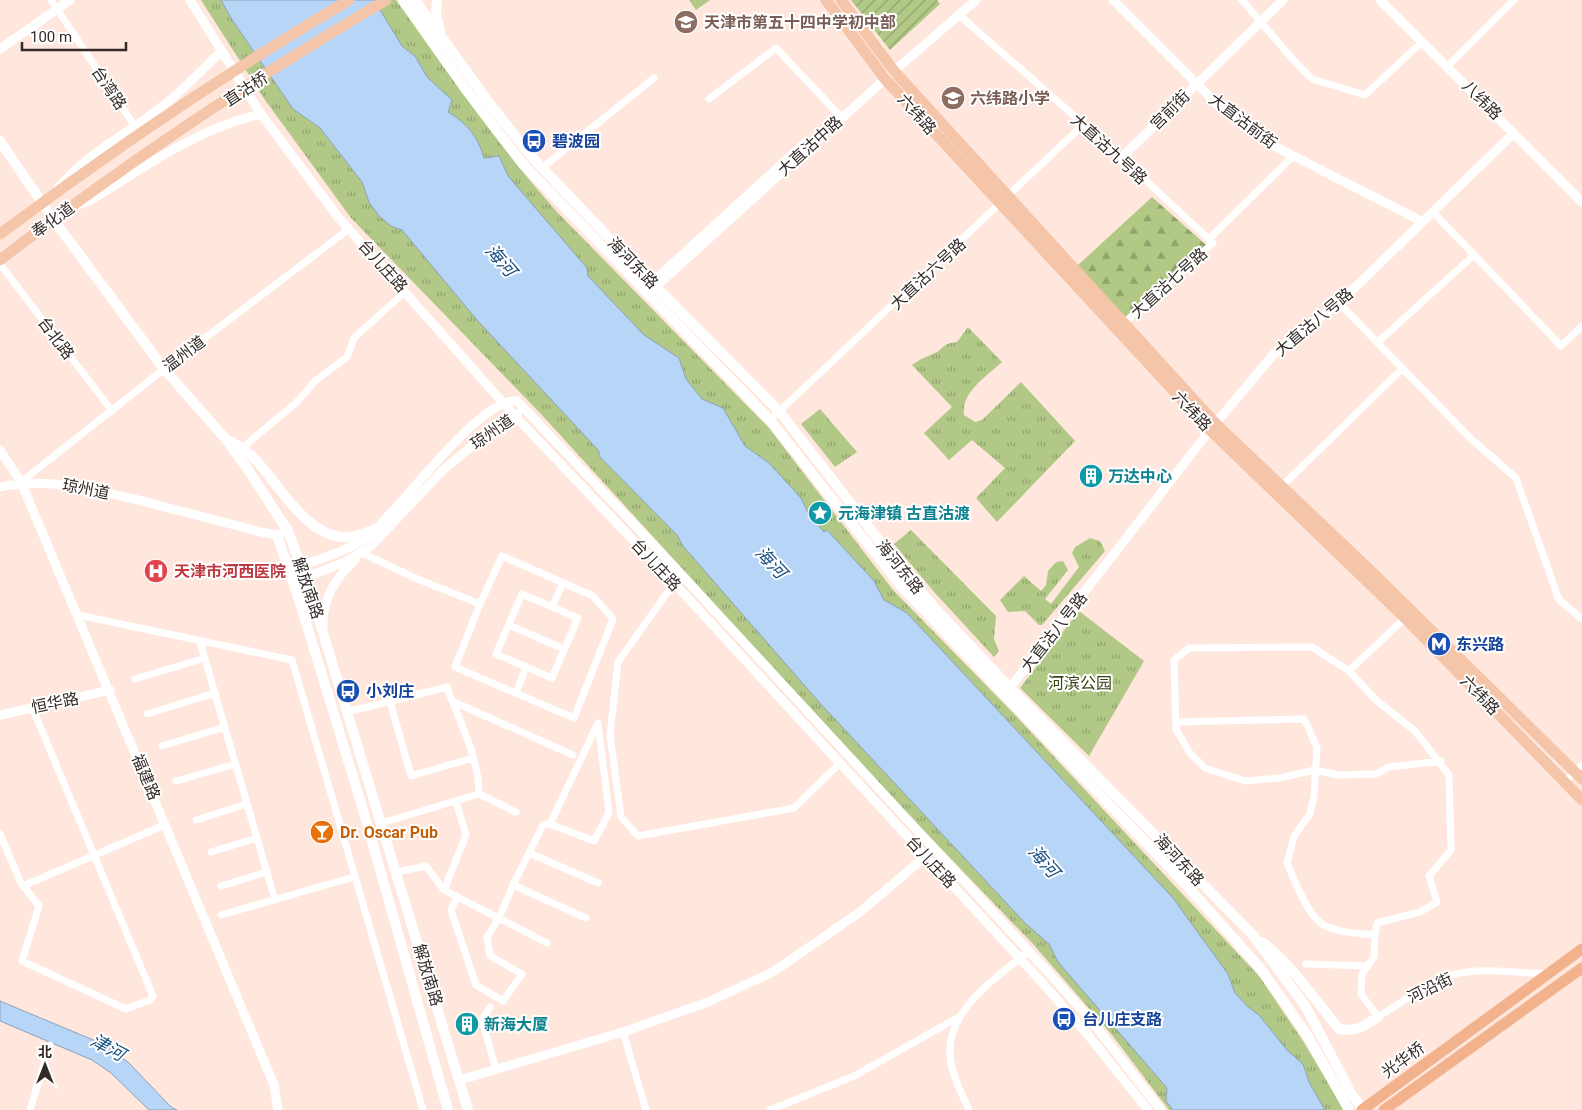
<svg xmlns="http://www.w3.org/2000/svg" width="1582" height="1110" font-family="Roboto,'Noto Sans SC',sans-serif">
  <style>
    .forest { fill: url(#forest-firs) }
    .park { fill: url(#park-tufts) }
    .garden { fill: url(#garden-furrows) }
    .pitch { fill: #b1c886 }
    .water { fill: #b6d5f7; stroke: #8fa2b9 }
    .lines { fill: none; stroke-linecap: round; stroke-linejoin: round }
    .minor { stroke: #fff; stroke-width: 7 }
    .tertiary { stroke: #fff; stroke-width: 9 }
    .secondary { stroke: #fff; stroke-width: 10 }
    .primary { stroke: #f5c5a9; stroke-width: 11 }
    .trunk { stroke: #f2b28c; stroke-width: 11 }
    .labels { text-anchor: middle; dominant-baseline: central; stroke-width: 4; stroke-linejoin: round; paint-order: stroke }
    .education-label { font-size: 16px; font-weight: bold; fill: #785e54; stroke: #fff; text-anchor: start }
    .street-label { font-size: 16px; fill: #342b28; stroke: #fff }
    .transit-label { font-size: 16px; font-weight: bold; fill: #164399; stroke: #fff; text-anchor: start }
    .culture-label { font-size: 16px; font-weight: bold; fill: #0d838f; stroke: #fff; text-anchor: start }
    .health-label { font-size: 16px; font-weight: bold; fill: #be3a42; stroke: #fff; text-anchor: start }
    .park-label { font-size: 16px; fill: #344310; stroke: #fff }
    .food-label { font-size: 16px; font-weight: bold; fill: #c56008; stroke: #fff; text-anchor: start }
    .water-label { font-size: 18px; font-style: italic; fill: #194e80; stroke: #fff }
  </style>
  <defs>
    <pattern id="forest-firs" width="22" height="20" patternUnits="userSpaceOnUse" patternTransform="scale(1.25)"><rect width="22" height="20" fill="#b1c984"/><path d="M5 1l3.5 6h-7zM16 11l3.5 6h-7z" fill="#91a36c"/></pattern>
    <pattern id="park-tufts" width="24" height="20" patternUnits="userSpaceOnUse" patternTransform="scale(1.25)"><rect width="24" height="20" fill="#b1c886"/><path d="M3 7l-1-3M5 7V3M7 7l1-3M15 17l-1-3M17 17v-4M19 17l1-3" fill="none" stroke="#91a36e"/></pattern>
    <pattern id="garden-furrows" width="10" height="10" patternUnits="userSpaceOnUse" patternTransform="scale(1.25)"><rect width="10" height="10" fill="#b1c886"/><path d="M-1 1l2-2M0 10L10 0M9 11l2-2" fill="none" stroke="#91a36e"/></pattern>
  </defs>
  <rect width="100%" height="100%" fill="#ffe7de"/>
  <path class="forest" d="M1152 197 1206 245 1126 317 1077 266Z"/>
  <path class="park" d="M201 0H396C448 73 498 146 558 213L769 428 893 590 1016 716 1259 976 1303 1041 1344 1110H1169L1112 1035 1033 944 882 787 541 414 351 218 265 100Z
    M968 327 1002 362C987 376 961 392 964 415L975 422 982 420 1021 382 1075 441 997 522 976 498 1005 468 972 440 949 460 924 433 952 407 912 365C920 359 926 357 935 353 946 347 941 344 957 342Z
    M820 409 857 452 835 467 801 424Z
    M911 530 996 616 994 639 999 651 994 657 935 593 894 544Z
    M1090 538 1100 541 1105 551 1042 625H1039L1025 611 1008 612 1000 600 1024 576 1041 591 1046 585 1048 571 1056 562 1063 561 1068 570 1045 599 1051 604 1079 567 1072 553 1075 547Z
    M1079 611 1144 661 1089 756 1020 688Z"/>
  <path class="garden" d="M851 0H937L940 4 890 50Z"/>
  <path class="pitch" d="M689 0H710L696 10Z"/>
  <path class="water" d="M221 0H374L402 46 415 56 427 77 452 100 448 112C468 124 478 137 484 158L499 156 508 176 587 268 588 276 644 335 679 358 686 379 702 399 723 408 745 446 769 463 801 498 808 513 824 532 827 530 874 581 884 600 907 613 1173 898 1228 974 1235 993 1248 1007 1259 1015 1287 1050 1303 1064 1309 1082 1325 1110H1173L1166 1101 1167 1088 1058 962 1049 944 1026 924 818 701 683 546 677 535 599 456V451L477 320 402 230 391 226 379 216 369 202 362 182 320 128 293 109 231 18Z
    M0 1001 103 1044 128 1062 171 1107 177 1110H149L111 1073 92 1060 0 1021Z"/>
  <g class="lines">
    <path class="minor" d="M51 0 134 125
      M1242 0 1296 63 1312 79 1365 95 1422 42
      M959 15 1112 149 1213 243 1124 323
      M1448 66 1514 0
      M709 99 776 48 842 118
      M542 168 654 78
      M1433 212 1561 346 1582 326
      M1210 238 1293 156
      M0 264 112 411
      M1339 303 1470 438 1516 478 1559 600 1582 619
      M1378 342 1474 255
      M770 420 1083 125
      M242 448 297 402 315 381 347 357 354 338 405 292
      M21 482 164 369 349 229
      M1282 486 1403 368
      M362 553 415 578 480 604 455 667 574 718 613 619 593 596 502 556 480 604
      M674 583 618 662 610 735 621 817 638 836 794 808 839 764
      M522 594 578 618 552 678 496 654Z
      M552 607 563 583
      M78 615 292 660 423 1110
      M1405 618 1349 671 1312 647 1189 648 1174 660 1176 729 1189 752 1205 768 1245 781 1280 778 1315 770 1338 775 1376 774 1389 767 1441 761
      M509 625 564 649
      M200 642 275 900
      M1349 671 1377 701 1415 731 1449 775 1451 850 1429 876 1437 902 1420 912 1377 923 1375 935
      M135 679 205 658
      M516 693 526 667
      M390 701 411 776 473 758
      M452 701 573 755
      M347 712 447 687C459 721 479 757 479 794L381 823
      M147 714 215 693
      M1176 722 1304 719 1317 747 1314 796 1310 814 1294 836 1287 863C1294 879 1307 914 1322 924 1336 933 1359 933 1375 935L1374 957 1362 974 1361 994 1378 1017C1399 1004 1421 988 1444 978 1474 965 1515 973 1547 974
      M162 746 225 727
      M176 781 236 764
      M1565 782 1582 765
      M479 794 516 812
      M196 820 247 804
      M0 834 21 883 39 906 22 961 126 1009 150 1000 153 996 32 707
      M211 852 257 838
      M529 853 598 883
      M397 872 426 866 444 890 547 943
      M513 885 586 918
      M23 886 160 827
      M221 886 267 872
      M444 890 466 835 456 801
      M457 897 451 910 476 985 503 1001 522 974 490 956 487 937 499 918 513 885 543 825 550 824 598 723 609 813 594 841 550 824
      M221 915 354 877
      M1306 964 1368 966
      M490 1007 482 1020 496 1070
      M623 1032 646 1110
      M30 1110 50 1045
      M770 1110 854 1076 959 1017
      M969 1110C963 1096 955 1082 952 1067 938 1015 995 979 1029 951"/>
    <path class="tertiary" d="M190 0 261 114 338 217 514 415 674 583 1037 977 1084 1030 1148 1110
      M1113 0 1222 109 1268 143 1423 222
      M1380 0 1582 202
      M0 49 70 0
      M1121 158 1283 0
      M58 188C89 151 133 131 169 101 188 85 205 67 222 51
      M78 205 90 201C145 166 197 129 261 114
      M659 276 806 142
      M651 291 885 79 976 0
      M0 450 21 482 274 1085 278 1110
      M0 487C49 476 98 491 146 502 185 512 223 522 261 532L277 535 288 531
      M290 570C314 560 345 553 367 537 397 514 480 396 517 401L679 572 1048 972 1089 1018 1161 1110
      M294 582 345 562 371 546 443 470 494 428 518 413
      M323 627C322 599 335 578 355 560
      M1006 693 1210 430 1273 355 1286 343 1337 305 1514 133
      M0 715 110 690
      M460 1080 623 1032 708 1002 773 972 860 912 926 856"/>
    <path class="secondary" d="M403 0 467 91 522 163 770 420 901 586 1188 887 1261 969 1307 1035 1349 1110
      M415 0 486 99 531 156 656 287 780 412 878 539 932 605 1010 688 1252 934 1306 1007 1352 1095 1364 1110
      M437 0 436 14 440 31
      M0 141 53 219 164 369 224 437 247 468 288 531 310 590 468 1110
      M230 441C237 445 245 450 252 456 277 481 304 534 342 537 354 538 365 533 376 529
      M277 535 301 606 362 806 448 1110
      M1262 942C1293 966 1314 999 1339 1029 1355 1032 1364 1026 1378 1017"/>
    <path class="primary" d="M826 0 885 79 1210 430 1405 618 1582 800
      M841 0 894 71 1216 424 1372 572 1582 779
      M0 234C112 150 229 71 349 0
      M0 260C122 166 254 78 386 0"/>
    <path class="trunk" d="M1362 1110 1582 949
      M1384 1110 1582 968"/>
  </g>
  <defs>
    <g id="school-disc" transform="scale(1.25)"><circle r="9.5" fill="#8d6e63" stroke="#fff"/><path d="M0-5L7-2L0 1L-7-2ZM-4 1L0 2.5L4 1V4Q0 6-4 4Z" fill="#fff"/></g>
    <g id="bus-disc" transform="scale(1.25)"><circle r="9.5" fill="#1a4fb4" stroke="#fff"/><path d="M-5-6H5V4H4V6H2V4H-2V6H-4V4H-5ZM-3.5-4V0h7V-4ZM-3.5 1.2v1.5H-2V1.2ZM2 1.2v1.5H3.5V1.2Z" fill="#fff"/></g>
    <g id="building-disc" transform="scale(1.25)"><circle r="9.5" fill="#0f9aa8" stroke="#fff"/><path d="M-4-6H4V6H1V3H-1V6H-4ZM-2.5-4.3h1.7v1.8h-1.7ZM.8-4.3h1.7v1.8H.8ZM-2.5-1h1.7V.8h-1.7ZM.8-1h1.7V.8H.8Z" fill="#fff"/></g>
    <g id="sight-disc" transform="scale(1.25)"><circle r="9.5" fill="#0f9aa8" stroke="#fff"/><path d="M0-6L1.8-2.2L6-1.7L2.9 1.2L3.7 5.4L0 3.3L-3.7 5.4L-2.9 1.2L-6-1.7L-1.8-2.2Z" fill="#fff"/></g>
    <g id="hospital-disc" transform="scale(1.25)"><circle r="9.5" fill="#e0444e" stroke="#fff"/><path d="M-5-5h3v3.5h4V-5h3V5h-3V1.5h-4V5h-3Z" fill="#fff"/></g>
    <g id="metro-disc" transform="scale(1.25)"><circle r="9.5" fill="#1a4fb4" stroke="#fff"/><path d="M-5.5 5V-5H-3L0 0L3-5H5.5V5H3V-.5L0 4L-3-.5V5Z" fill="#fff"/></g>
    <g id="bar-disc" transform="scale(1.25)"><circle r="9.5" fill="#e8710a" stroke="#fff"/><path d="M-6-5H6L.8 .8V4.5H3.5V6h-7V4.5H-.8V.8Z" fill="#fff"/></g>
  </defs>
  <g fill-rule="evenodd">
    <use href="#school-disc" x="686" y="22"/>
    <use href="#school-disc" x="953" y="98"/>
    <use href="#bus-disc" x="534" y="141"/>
    <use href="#building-disc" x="1091" y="476"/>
    <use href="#sight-disc" x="820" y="513"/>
    <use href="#hospital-disc" x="156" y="571"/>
    <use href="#metro-disc" x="1439" y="644"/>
    <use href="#bus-disc" x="348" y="691"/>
    <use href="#bar-disc" x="322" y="832"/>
    <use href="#bus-disc" x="1064" y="1019"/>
    <use href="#building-disc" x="467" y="1024"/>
  </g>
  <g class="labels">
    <g class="education-label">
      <text x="704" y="22">天津市第五十四中学初中部</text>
      <text x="970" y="98">六纬路小学</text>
    </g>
    <g class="street-label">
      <text transform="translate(109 88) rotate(56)">台湾路</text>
      <text transform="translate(246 89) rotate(-33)">直沽桥</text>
      <text transform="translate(1482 100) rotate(45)">八纬路</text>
      <text transform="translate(1170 110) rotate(-45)">宫前街</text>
      <text transform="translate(917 114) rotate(48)">六纬路</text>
      <text transform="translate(1243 121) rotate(37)">大直沽前街</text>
      <text transform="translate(810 146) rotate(-42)">大直沽中路</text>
      <text transform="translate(1109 149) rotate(42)">大直沽九号路</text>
      <text transform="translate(53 220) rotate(-36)">奉化道</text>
      <text transform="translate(633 263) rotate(46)">海河东路</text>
      <text transform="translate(383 266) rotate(48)">台儿庄路</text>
      <text transform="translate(928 274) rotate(-43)">大直沽六号路</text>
      <text transform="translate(1169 283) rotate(-42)">大直沽七号路</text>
      <text transform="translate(1314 322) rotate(-40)">大直沽八号路</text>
      <text transform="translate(56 338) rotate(53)">台北路</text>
      <text transform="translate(184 354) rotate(-37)">温州道</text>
      <text transform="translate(1192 411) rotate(47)">六纬路</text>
      <text transform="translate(492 432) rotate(-35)">琼州道</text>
      <text transform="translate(86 489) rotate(11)">琼州道</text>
      <text transform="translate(656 565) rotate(47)">台儿庄路</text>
      <text transform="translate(900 567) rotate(51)">海河东路</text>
      <text transform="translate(308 588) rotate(71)">解放南路</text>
      <text transform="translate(1054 632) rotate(-52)">大直沽八号路</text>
      <text transform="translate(1480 695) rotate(46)">六纬路</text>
      <text transform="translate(55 703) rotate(-12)">恒华路</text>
      <text transform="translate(146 777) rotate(67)">福建路</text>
      <text transform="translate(1179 860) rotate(47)">海河东路</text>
      <text transform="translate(931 862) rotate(47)">台儿庄路</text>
      <text transform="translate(428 975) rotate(73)">解放南路</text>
      <text transform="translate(1430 988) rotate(-26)">河沿街</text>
      <text transform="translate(1403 1060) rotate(-36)">光华桥</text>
    </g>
    <g class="transit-label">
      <text x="552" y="141">碧波园</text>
      <text x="1456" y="644">东兴路</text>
      <text x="366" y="691">小刘庄</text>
      <text x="1082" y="1019">台儿庄支路</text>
    </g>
    <g class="culture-label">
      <text x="1108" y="476">万达中心</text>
      <text x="838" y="513">元海津镇 古直沽渡</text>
      <text x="484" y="1024">新海大厦</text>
    </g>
    <g class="health-label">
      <text x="174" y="571">天津市河西医院</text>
    </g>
    <g class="park-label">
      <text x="1080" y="683">河滨公园</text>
    </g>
    <g class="food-label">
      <text x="340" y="832">Dr. Oscar Pub</text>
    </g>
    <g class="water-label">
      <text transform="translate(501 260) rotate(49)">海河</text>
      <text transform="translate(771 562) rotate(47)">海河</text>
      <text transform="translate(1044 861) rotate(49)">海河</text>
      <text transform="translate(108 1047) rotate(29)">津河</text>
    </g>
  </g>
  <g transform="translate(45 1065)" stroke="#ffffff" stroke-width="4" paint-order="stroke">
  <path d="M0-4L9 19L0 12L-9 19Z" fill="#342b28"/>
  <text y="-8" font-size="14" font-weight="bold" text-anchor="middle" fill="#342b28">北</text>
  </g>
  <path d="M22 42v8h104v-8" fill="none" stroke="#342b28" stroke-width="2.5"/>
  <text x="30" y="42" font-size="15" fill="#342b28" stroke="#ffffff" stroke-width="4" paint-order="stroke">100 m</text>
</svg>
